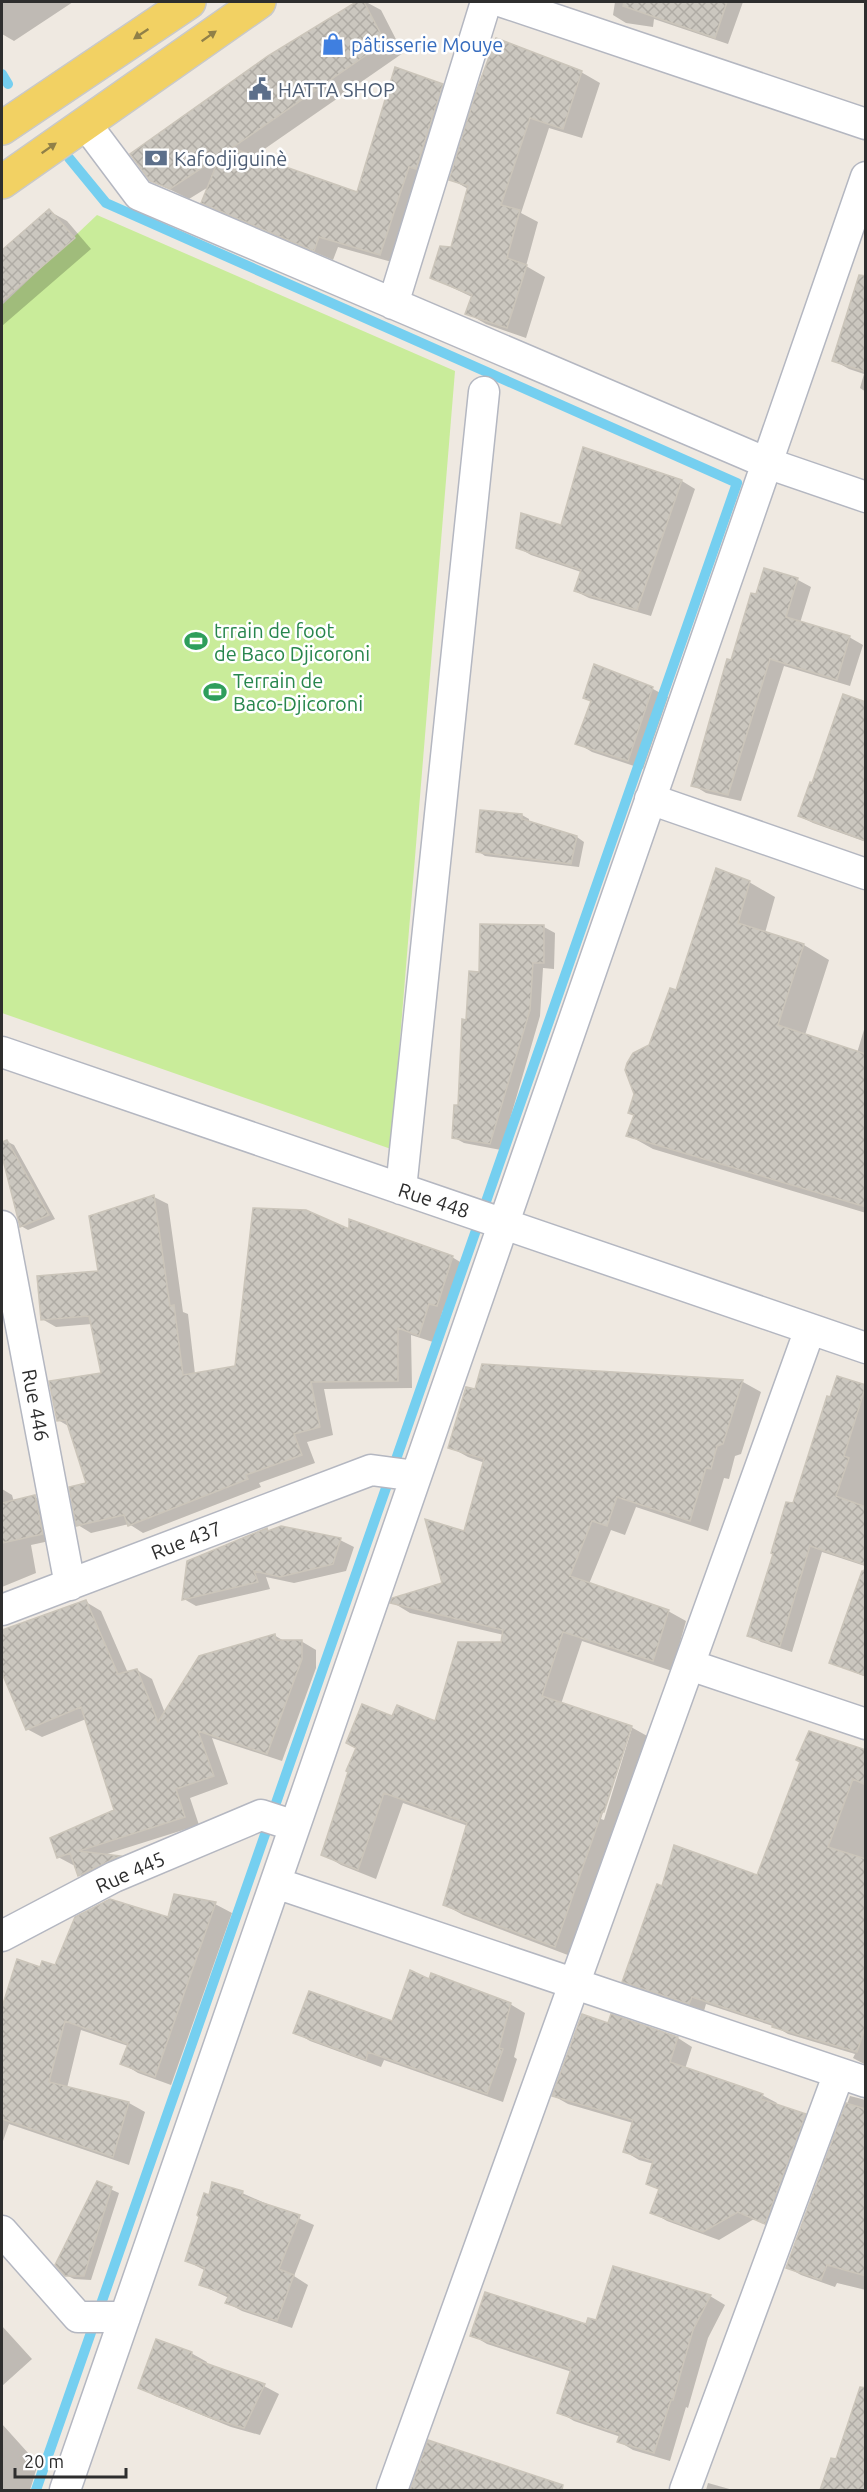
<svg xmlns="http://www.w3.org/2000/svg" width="867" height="2492" font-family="Ubuntu,sans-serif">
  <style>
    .pitch { fill: #c9ec9a }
    .shadow { fill: #0003; fill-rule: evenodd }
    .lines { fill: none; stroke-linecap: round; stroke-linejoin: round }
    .stream { stroke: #75cff0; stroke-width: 10 }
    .building { fill: url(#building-cross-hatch); stroke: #cbc5ba; stroke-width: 1.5 }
    .minor-casing { stroke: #b4b7c1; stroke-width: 33 }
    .primary-casing { stroke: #c9c9c9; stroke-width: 36 }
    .minor { stroke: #fff; stroke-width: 30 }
    .primary { stroke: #f2d163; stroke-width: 33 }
    .oneway { fill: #908048 }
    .labels { text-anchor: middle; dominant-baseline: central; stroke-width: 5; stroke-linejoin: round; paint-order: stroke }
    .shop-label { font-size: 20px; fill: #366cbe; stroke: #fff; text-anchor: start }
    .service-label { font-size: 20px; fill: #4e5e75; stroke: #fff; text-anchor: start }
    .leisure-label { font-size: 20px; fill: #27864d; stroke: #fff; text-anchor: start }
    .street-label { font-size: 20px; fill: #2e2e2e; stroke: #fff }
  </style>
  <defs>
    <pattern id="building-cross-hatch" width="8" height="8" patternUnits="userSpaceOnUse" patternTransform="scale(1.5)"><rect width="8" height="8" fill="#cbc7bf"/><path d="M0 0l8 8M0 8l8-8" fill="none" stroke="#afaba4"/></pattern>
  </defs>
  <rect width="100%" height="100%" fill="#efe9e1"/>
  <path class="pitch" d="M97 215 455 371 391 1149 2 1013V305Z"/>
  <path class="shadow" d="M2 2H73L14 41 2 34Z
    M359 2H366L381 10 403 53 253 157 358 194 442 85 461 96 399 264 338 247 333 260 222 213 203 202 210 186 189 199 151 180 269 57Z
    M615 2H743L728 44 654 19 653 27 626 23 613 15Z
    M581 72 600 83 582 138 549 128 521 213 538 222 526 266 545 277 526 338 486 324 467 313 472 297 432 278 452 249 468 189 451 179Z
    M49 211 67 221 91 249 2 326V252Z
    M866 324V392L860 388 864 374 849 369 833 360Z
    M682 481 695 489 651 616 589 598 575 591 581 572 531 555 517 547 562 527Z
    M765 570 798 580 811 587 800 623 849 637 863 645 850 686 784 666 741 801 706 793 693 785 732 662Z
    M595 666 653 689 668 697 643 769 592 752 577 743 592 702 585 697Z
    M866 703V842L813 823 799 816 813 785Z
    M481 811 522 815 529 819V822L577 837 584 842 579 867 485 856 478 851Z
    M749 882 775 897 765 933 804 945 829 960 805 1035 857 1053 866 1023V1213L653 1149 628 1135 635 1115 651 1046 677 992Z
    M544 927 555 933 554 969 543 968 540 1016 501 1150 464 1143 453 1137 480 973Z
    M6 1141 14 1145 55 1219 28 1230 21 1226 2 1150V1143Z
    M154 1197 168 1204 183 1312 188 1314 195 1374 237 1367 350 1231 452 1257 465 1265 450 1313 443 1310 433 1342 411 1335 412 1388 324 1389 333 1435 307 1442 315 1463 259 1483 261 1487 143 1533 129 1524 91 1533 78 1525 88 1484 70 1427 58 1420 103 1375 92 1324 56 1327 42 1319 100 1273 91 1217Z
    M484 1366 743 1382 761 1392 741 1454 735 1456 729 1479 724 1478 708 1531 636 1507 625 1535 611 1530 589 1584 668 1611 686 1621 672 1671 582 1641 561 1704 631 1727 649 1737 573 1957 463 1915 445 1905 468 1826 403 1803 376 1879 341 1865 323 1854 357 1748 393 1718 436 1723 503 1644 504 1635 410 1613 392 1602 444 1584 465 1533 485 1463 468 1457 450 1447 477 1390ZM629 1728H632L604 1820 601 1819Z
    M866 1386V1677L830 1662 865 1566 822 1552 792 1652 761 1642 749 1635 794 1505Z
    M2 1489 12 1495 14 1502 35 1497 47 1504 54 1540 31 1545 36 1573 2 1587Z
    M281 1528 340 1540 354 1547 346 1571 294 1583 266 1577 270 1589 196 1606 184 1599 267 1530 270 1532Z
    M86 1602 101 1611 128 1673 137 1670 152 1679 165 1713 274 1635 284 1641H301L316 1650V1668L282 1761 212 1738 228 1784 190 1798 199 1825 104 1855 119 1857 132 1865 95 1884 80 1875 76 1864 73 1865 58 1857 116 1811 86 1719 42 1737 27 1729 2 1671V1632Z
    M866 1750V2065L853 2058 855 2054 788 2034 776 2027 706 2004 704 2011 638 1989 624 1981 663 1888 758 1876Z
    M175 1896 215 1904 232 1913 171 2085 138 2073 122 2063 128 2046 81 2030 67 2088 129 2103 145 2112 129 2165 9 2124 2 2144V2012L18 1961 41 1969 56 1967 169 1919Z
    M430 1981 510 2004 525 2013 514 2057 517 2059 503 2102 384 2060 381 2067 310 2041 295 2032 392 2023Z
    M612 2016 678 2038 692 2047 685 2069 762 2095 777 2103 776 2106 805 2115 820 2123 780 2231 754 2219 719 2240 667 2221 652 2212 660 2190 648 2183 654 2164 639 2160 624 2151 633 2123 568 2104 554 2096 609 2024Z
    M850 2096 866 2100V2290L837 2283 835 2287 801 2275 787 2267Z
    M97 2183 119 2193 91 2280 74 2279 66 2275Z
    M242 2193 314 2225 294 2276 308 2285 292 2328 242 2311 227 2303 229 2298 201 2285 206 2271 187 2261 210 2197Z
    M710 2296 725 2305 708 2338 688 2408 686 2407 670 2461 633 2450 618 2441 621 2437 574 2421 559 2412 572 2372 487 2344 472 2335 587 2326Z
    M2 2326 32 2359 2 2386Z
    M191 2353 207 2362 206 2365 264 2386 279 2394 260 2435 231 2427 155 2396 140 2387Z
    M866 2418V2490H821L832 2460 837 2461Z
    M2 2424 38 2464 30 2490H2Z
    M429 2442 538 2483 564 2490H412Z
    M708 2483 733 2490H706Z"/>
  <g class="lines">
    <path class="stream" d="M2 74 8 84
      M36 2490 737 483 106 203 69 158"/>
  </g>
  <path class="building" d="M356 2H364L385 42 232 148 357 192 395 67 443 84 416 169 409 167 380 255 319 237 314 251 201 203 220 156 170 189 150 181 130 154 268 56Z
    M624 2H727L715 38 623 6Z
    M496 38 582 71 563 129 530 118 501 205 520 210 507 258 527 265 507 328 465 314 472 295 430 278 440 246 451 247 468 186 449 180 475 95Z
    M49 209 75 238 2 301V250Z
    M859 275 866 276V372L832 361Z
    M583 447 682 480 637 610 574 591 581 570 516 548 521 513 561 525Z
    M764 568 798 578 786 617 850 636 837 680 770 659 728 795 691 786 727 659 731 660 751 593 756 594Z
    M594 664 653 687 628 761 575 744 591 701 583 698Z
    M843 694 866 702V841L798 816 810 782 812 783Z
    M480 810 522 814V819L577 836 571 864 476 852Z
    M716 868 750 881 738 923 804 944 778 1025 866 1054V1207L626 1136 634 1115 628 1113 634 1094 625 1070 627 1063 633 1053 649 1045 670 988 676 990Z
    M480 924 544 925V963H533L530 1010 490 1144 452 1138 454 1105H458L462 1019 466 1020 469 971 479 972Z
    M7 1140 49 1215 20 1227 2 1156V1142Z
    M154 1195 170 1306 174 1305 183 1375 235 1366 253 1208 306 1210 349 1229V1219L453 1256 437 1306 429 1304 419 1336 398 1328V1381L311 1382 320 1427 294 1434 302 1455 246 1475 248 1479 128 1526 124 1515 76 1526 69 1487 86 1483 66 1420 57 1421 49 1381 101 1373 89 1316 41 1320 37 1276 98 1271 89 1216Z
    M482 1364 743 1380 723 1444 717 1446 711 1469 706 1468 690 1521 617 1497 607 1526 592 1521 570 1576 669 1610 653 1661 563 1632 542 1696 632 1726 604 1812H602L555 1947 443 1905 467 1823 384 1793 358 1870 321 1855 348 1772 346 1771 356 1748 346 1743 362 1704 392 1716 397 1705 435 1721 458 1642H501L503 1630 390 1603 392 1598 442 1583 425 1519 464 1531 484 1459 448 1448 466 1387 475 1389Z
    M837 1376 866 1385 844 1456 849 1458 836 1496 866 1507V1565L810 1546 780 1646 747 1636 773 1554 771 1553 786 1502 793 1503 827 1396 830 1397Z
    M35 1495 43 1534 2 1543V1503Z
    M281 1526 341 1538 333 1564 280 1577 254 1571 258 1582 182 1600 187 1561 267 1528 268 1531Z
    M862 1571H866V1676L829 1663Z
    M86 1600 118 1674 137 1669 158 1722 199 1656 275 1634 276 1640H302V1659L267 1754 198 1731 214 1776 176 1789 185 1817 79 1851 120 1856 78 1876 70 1853 57 1858 50 1838 114 1810 81 1707 26 1730 2 1673V1630Z
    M809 1731 866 1750V1785L853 1779 828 1847 866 1859V2025L857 2052 772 2027 773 2024 692 1997 689 2004 622 1982 657 1884 662 1886 674 1845 757 1875 800 1762 796 1760Z
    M174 1894 216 1902 155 2077 120 2064 128 2044 65 2021 49 2082 129 2102 113 2157 2 2119V2007L17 1959 40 1967 42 1961 55 1965 75 1917 110 1899 168 1917Z
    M410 1970 429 1979 431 1973 511 2003 499 2048 503 2049 487 2094 368 2052 366 2060 293 2033 309 1991 392 2021Z
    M582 2014 608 2023 611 2014 678 2037 670 2062 763 2094 761 2099 806 2114 765 2224 738 2212 703 2232 650 2213 659 2189 646 2184 653 2161 623 2152 633 2120 552 2096Z
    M846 2103 866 2109V2276L827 2265 821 2280 786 2268Z
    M97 2181 112 2187 84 2276H65L55 2265Z
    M212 2182 243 2191 242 2196 300 2215 279 2269 294 2275 277 2321 225 2303 229 2295 199 2285 205 2268 185 2261 199 2217 197 2215 204 2193 209 2195Z
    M613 2266 711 2295 693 2330 673 2400H671L654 2453 617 2442 620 2434 557 2413 571 2369 470 2336 485 2292 586 2324 588 2318 596 2320Z
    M156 2339 192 2352 191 2358 265 2384 244 2428 214 2419 138 2388Z
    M860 2387 866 2388V2490H820L831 2458 836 2459Z
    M428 2440 563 2485 562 2490H410Z"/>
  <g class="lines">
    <g class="minor-casing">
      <path id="minor" d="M503 2 866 124
        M85 123 139 195 767 463 866 497
        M393 304 486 2
        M650 799 866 874
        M2 1052 866 1348
        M401 1189 484 392
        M2 1226 70 1585
        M2 1610 371 1470 416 1476
        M690 1665 866 1724
        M276 1883 866 2082
        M2 1936 114 1877 261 1815 295 1826
        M2 2231 78 2317H125
        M65 2490 866 177
        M392 2490 810 1329
        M685 2490 839 2073"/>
    </g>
    <g class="primary-casing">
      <path id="primary" d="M2 128 189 2
        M2 182 259 2"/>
    </g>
    <use href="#minor" class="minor"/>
    <use href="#primary" class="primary"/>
  </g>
  <defs><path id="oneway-solid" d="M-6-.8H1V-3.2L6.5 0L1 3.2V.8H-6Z" transform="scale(1.5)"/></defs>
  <g class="oneway">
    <use href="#oneway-solid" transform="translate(141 34) rotate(146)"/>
    <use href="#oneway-solid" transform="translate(209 36) rotate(-35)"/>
    <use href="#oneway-solid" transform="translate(49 148) rotate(-35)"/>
  </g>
  <defs>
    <g id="shop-bare" transform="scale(1.8)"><path d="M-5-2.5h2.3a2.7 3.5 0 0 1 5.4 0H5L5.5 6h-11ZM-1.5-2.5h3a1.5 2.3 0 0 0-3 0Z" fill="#3f7fe0" stroke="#fff" stroke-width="2.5" paint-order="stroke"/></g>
    <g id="civic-bare" transform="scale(1.8)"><path d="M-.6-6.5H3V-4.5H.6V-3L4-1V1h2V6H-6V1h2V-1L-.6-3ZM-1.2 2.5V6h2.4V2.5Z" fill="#5c6f8a" stroke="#fff" stroke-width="2.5" paint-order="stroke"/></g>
    <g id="bank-bare" transform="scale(1.8)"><path d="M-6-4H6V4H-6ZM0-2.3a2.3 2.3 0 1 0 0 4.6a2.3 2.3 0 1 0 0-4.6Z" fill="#5c6f8a" stroke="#fff" stroke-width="2.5" paint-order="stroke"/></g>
    <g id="stadium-bare" transform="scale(1.8)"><path d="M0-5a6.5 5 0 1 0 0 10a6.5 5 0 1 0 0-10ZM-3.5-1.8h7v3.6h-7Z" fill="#2e9e5b" stroke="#fff" stroke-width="2.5" paint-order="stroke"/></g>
  </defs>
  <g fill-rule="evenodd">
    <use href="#shop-bare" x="333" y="44"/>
    <use href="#civic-bare" x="260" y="89"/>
    <use href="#bank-bare" x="156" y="158"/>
    <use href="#stadium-bare" x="196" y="641"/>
    <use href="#stadium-bare" x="215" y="692"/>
  </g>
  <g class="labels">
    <g class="shop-label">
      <text x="351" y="44">pâtisserie Mouye</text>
    </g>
    <g class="service-label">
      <text x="278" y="89">HATTA SHOP</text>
      <text x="174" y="158">Kafodjiguinè</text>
    </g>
    <g class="leisure-label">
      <text x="214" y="630">trrain de foot<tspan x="214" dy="23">de Baco Djicoroni</tspan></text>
      <text x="233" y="680">Terrain de<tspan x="233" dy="23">Baco-Djicoroni</tspan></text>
    </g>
    <g class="street-label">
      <text transform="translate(434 1200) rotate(18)">Rue 448</text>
      <text transform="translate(36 1405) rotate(79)">Rue 446</text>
      <text transform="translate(186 1540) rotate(-21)">Rue 437</text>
      <text transform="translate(130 1872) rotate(-24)">Rue 445</text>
    </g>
  </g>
  <rect width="867" height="2492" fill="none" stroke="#2e2e2e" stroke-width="6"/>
  <path d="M15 2468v9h111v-9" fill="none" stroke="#2e2e2e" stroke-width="3"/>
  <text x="24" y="2468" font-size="18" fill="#2e2e2e" stroke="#ffffff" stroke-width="4.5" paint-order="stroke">20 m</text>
</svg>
